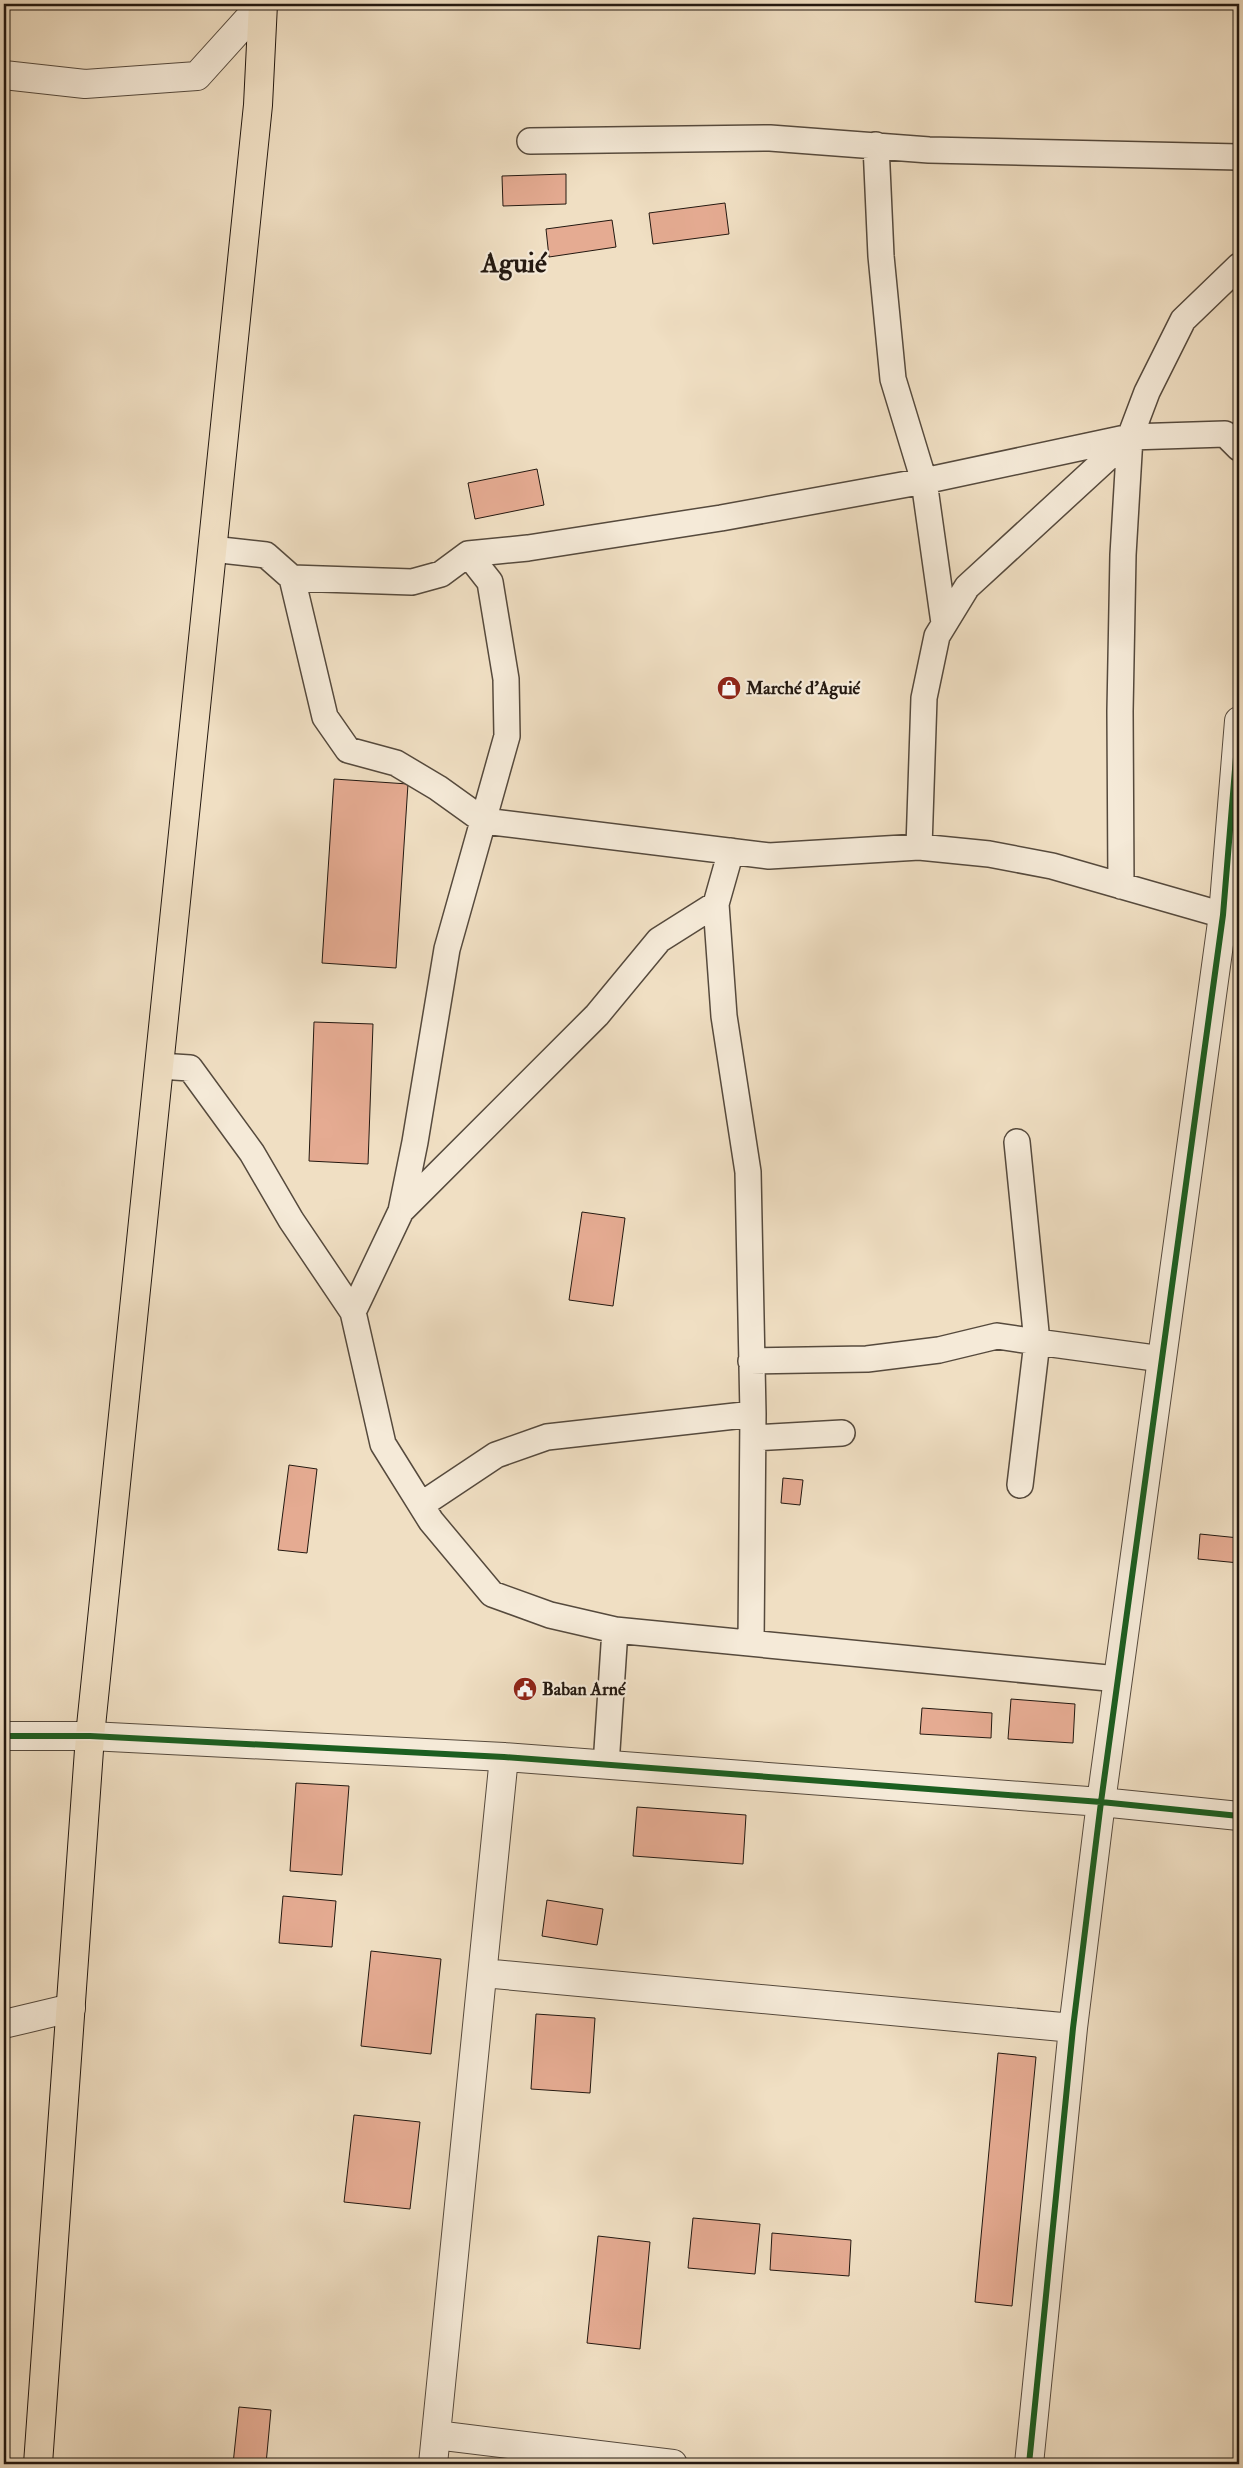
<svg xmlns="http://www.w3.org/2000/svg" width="1243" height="2468" font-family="'IM FELL Double Pica',serif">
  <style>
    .building { fill: #e5ab92; stroke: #231810 }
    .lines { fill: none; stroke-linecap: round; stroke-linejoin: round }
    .lane-casing { stroke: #564a3d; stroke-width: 28 }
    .street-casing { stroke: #564a3d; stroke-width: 30 }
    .highway-casing { stroke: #231810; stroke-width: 30 }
    .lane { stroke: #f5ead8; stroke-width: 25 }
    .street { stroke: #f5ead8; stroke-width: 28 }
    .highway { stroke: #f0dfc3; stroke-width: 28 }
    .cycleway-casing { stroke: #f5ead8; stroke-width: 9 }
    .cycleway { stroke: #1b5e20; stroke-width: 6 }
    .labels { text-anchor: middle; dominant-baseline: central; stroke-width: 4.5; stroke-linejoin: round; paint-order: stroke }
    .poi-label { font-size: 18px; font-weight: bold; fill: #231810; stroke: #f5ead8; text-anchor: start }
    .town-label { font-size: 28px; font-weight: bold; fill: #231810; stroke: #f5ead8 }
  </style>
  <rect width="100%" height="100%" fill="#f0dfc3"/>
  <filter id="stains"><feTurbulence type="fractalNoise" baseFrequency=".004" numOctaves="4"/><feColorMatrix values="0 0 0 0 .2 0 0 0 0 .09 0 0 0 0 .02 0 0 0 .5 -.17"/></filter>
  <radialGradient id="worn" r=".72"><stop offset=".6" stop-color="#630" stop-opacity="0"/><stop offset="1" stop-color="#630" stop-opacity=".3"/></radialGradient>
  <path class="building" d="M566 174V204L503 206 502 176Z
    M725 203 729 234 653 244 649 213Z
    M612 220 616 247 549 257 546 229Z
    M537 469 544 505 475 519 468 483Z
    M334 779 408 784 396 968 322 963Z
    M314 1022 373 1024 368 1164 309 1161Z
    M582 1212 625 1218 613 1306 569 1300Z
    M289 1465 317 1469 307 1553 278 1550Z
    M783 1478 803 1480 800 1505 781 1503Z
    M1200 1534 1239 1538V1563L1198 1559Z
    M1011 1699 1075 1704 1073 1743 1008 1739Z
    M922 1708 992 1713 991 1738 920 1734Z
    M296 1783 349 1786 342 1875 290 1871Z
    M637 1807 746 1815 743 1864 633 1856Z
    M283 1896 336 1901 332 1947 279 1943Z
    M547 1900 603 1909 597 1945 542 1936Z
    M371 1951 441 1959 431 2054 361 2046Z
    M536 2014 595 2018 590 2093 531 2089Z
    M998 2053 1036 2057 1012 2306 975 2302Z
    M354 2115 420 2122 410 2209 344 2202Z
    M693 2218 760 2224 755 2274 688 2268Z
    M772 2233 851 2240 849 2276 770 2270Z
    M598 2236 650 2242 640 2349 587 2343Z
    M239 2407 271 2410 266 2464H233Z"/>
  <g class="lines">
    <g class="lane-casing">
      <path id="lane" d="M530 141 770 138 929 150 1239 157
        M876 145 881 256 893 379 924 481 944 623
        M212 549 266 555 292 578 325 717 348 750 396 763 438 788 484 821 769 856 919 847 989 854 1052 866 1223 915
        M292 578 412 582 441 574 468 554 528 548 721 518 924 481 1130 437 1225 434 1239 448
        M919 847 924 698 937 636 967 587 1128 439
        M731 851 716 904 724 1016 748 1172 753 1414 751 1643
        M1121 886 1120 711 1123 555 1130 437 1147 392 1183 320 1239 266
        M159 1066 190 1068 252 1153 291 1220 353 1312 383 1444 431 1521 492 1594 550 1615 615 1630 1118 1679
        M401 1211 597 1015 659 940 716 904
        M353 1312 401 1211 415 1142 447 949 507 736 506 679 490 582 468 554
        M751 1361 867 1359 939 1350 997 1336 1037 1342 1017 1142
        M753 1438 842 1433
        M1020 1485 1037 1342 1162 1359
        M421 1505 496 1455 547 1437 753 1414
        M606 1765 615 1630"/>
    </g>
    <g class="street-casing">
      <path id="street" d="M4 75 85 84 197 76 262 4
        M4 1736H90L504 1757 1101 1802 1239 1816
        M483 1973 1073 2028
        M4 2024 71 2008
        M436 2435 673 2464
        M433 2464 504 1757
        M1029 2464 1073 2028 1101 1802 1223 915 1239 721"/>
    </g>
    <g class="highway-casing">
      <path id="highway" d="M38 2464 90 1736 258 105 263 4"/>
    </g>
    <use href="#lane" class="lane"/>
    <use href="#street" class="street"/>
    <use href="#highway" class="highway"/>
    <g class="cycleway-casing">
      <path id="cycleway" d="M4 1736H90L504 1757 1101 1802 1239 1816
        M1029 2464 1073 2028 1101 1802 1223 915 1239 721"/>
    </g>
    <use href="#cycleway" class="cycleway"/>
  </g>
  <defs>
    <g id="shop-disc" transform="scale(1.25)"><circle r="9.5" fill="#8f2418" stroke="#f5ead8"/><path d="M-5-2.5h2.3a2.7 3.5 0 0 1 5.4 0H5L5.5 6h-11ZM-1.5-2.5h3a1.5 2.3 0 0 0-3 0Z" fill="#fff"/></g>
    <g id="civic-disc" transform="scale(1.25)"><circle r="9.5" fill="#8f2418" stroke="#f5ead8"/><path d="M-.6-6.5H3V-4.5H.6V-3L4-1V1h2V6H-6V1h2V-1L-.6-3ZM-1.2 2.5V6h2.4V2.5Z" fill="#fff"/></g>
  </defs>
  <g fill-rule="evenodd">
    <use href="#shop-disc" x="729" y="688"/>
    <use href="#civic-disc" x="525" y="1689"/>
  </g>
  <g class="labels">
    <g class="poi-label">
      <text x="746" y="688">Marché d'Aguié</text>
      <text x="542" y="1689">Baban Arné</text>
    </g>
    <g class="town-label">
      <text x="514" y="263">Aguié</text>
    </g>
  </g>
  <rect width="1243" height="2468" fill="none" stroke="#f0dfc3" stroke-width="20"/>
  <rect x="5" y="5" width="1233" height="2458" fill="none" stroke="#231810" stroke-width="2.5"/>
  <rect x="10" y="10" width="1223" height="2448" fill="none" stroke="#231810"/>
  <rect width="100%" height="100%" filter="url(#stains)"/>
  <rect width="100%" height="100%" fill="url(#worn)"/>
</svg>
